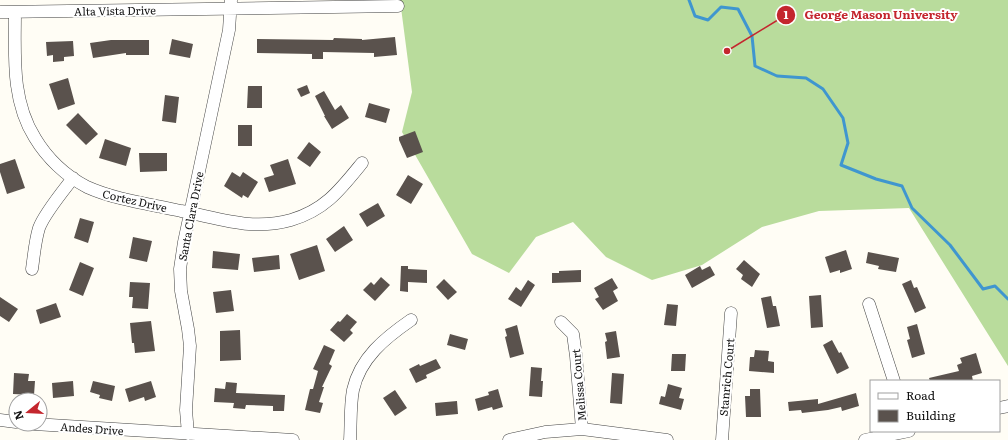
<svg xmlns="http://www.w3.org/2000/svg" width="1008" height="440" font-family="Literata,serif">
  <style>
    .forest { fill: #b9dc9c }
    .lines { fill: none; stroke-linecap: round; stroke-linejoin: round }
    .stream { stroke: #3f96cf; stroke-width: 3 }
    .building { fill: #5a524d }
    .minor-casing { stroke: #444; stroke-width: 13 }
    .minor { stroke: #fff; stroke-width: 12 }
    .labels { text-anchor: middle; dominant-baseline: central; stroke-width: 4; stroke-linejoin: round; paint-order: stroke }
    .street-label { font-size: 11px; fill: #111; stroke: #fff }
    .leader { fill: none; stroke: #c4262e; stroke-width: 1.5 }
    .callout-dot { fill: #c4262e; stroke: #fff; stroke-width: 1.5 }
    .mark-label { font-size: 12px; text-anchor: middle; font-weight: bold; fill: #fff }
    .callout-label { font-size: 12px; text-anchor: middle; font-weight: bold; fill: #c4262e; stroke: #fff; stroke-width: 4; stroke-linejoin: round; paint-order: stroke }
  </style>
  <rect width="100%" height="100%" fill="#fffdf5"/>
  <path class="forest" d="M400 0H1008V366L909 208 819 211 762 227 702 265 652 280 606 257 573 222 536 237 509 273 472 254 402 132 412 92Z"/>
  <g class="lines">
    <path class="stream" d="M689 0 695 16 708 20 721 7 738 9 752 36 755 66 777 76 806 78 823 89 843 118 848 143 841 165 876 179 902 186 912 208 950 245 983 289 995 286 1008 299"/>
  </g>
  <path class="building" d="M395 37 397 55 374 57V53L323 52V59H312V54L257 53V39L333 40 334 38 362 39V40Z
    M172 39 193 44 190 58 169 54Z
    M111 40H149V55H126V53L93 58 90 43Z
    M73 41 74 56 64 57V61L53 62V55L47 56 46 42Z
    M68 78 75 104 58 110 49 84Z
    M307 85 310 93 301 97 297 89Z
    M248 86H262V108H247Z
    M324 91 335 110 341 105 349 118 332 129 324 116H325L315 96Z
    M165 95 179 97 176 123 162 121Z
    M369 103 390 109 386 123 365 117Z
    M78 113 98 134 86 145 66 125Z
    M238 125H252V146H238Z
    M415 131 423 152 407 158 399 140V137Z
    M105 139 131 148 126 166 99 158Z
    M309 142 321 152 310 167 297 158Z
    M139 153H167V171L140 172Z
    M15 159 25 188 7 194 0 172V164Z
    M288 159 296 184 269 192 264 178 274 175 270 165Z
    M232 172 240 177 243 172 258 182 248 198 243 195 242 198 224 186Z
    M408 175 423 184 411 204 396 195Z
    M378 203 385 216 367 227 359 214Z
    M80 218 94 222 88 243 74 238Z
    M344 226 353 240 335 252 326 239Z
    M133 237 152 241 147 262 129 258Z
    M317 245 325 271 299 280 290 254Z
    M846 250 852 269 840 273V270L830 273 825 257Z
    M213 251 240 254 238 270 212 268Z
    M868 252 899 258 896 272 878 269 879 266 866 263Z
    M279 255 280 269 254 272 252 258Z
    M744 260 760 274 752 287 741 279 743 275 736 269Z
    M80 262 94 268 83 296 69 290Z
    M401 266H408V269L427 270V283L408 282V292L400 291Z
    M700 266 702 270 710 266 715 275 692 288 685 275Z
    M581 270V282L552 283V273H559V271Z
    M381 277 390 285 375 301 363 290 371 282 374 285Z
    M612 278 618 288 613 291 618 301 603 310 595 299 599 297 594 288Z
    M444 279 457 292 448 300 436 287Z
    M528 280 535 285 521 307 508 299 516 287 521 291Z
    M911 280 914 288 917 287 926 308 915 313 902 284Z
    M130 282 150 283 148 309 132 308 133 297H129Z
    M231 290 234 311 216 313 213 292Z
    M821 295 823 327 811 328 809 296Z
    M771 296 773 306H776L780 326 767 328 761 298Z
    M0 297 18 309 9 322 0 316Z
    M56 303 61 317 40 324 36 310Z
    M667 304 678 305 676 326 664 325Z
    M347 314 357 322 350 330 353 333 344 342 330 330 338 321 340 322Z
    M151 321 155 351 135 353 134 343H132L130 323Z
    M917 324 925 354 912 358 907 340 910 339 907 327Z
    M517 325 524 354 510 358 505 337 507 336 505 329Z
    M240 330 241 360 220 361V331Z
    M616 331 620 357 607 359 605 342 607 341 605 333Z
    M450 334 468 339 465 350 447 345Z
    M832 340 839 353 841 352 849 368 837 374 823 345Z
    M324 345 335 350 329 364 332 366 322 387H324L319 402 323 403 320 413 305 410 310 389H313L318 371 313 369Z
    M755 350 769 351 768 361 774 362V373L749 371 750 357H754Z
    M976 353 982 373 972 376 973 381H930L929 378 959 371 957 365 962 363 960 358Z
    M672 354H686L685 371H671Z
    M436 359 441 368 426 375 427 378 416 383 409 369 419 364 420 366Z
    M531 367 542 368 541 381H543L542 397 529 396Z
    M14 373 29 374 28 381H35L34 395 13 394Z
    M612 373 624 374 622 404 610 403Z
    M73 381 74 396 53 398 52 383Z
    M93 381 115 386 112 401 99 398 100 395 90 392Z
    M151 381 156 397 145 401 144 397 129 402 125 389Z
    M226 382 237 383 236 393 285 395 284 411H273V406L246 405 245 409 233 408 234 403 214 402 215 388 225 389Z
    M668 384 682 388 679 398 684 399 681 410 659 404 661 396 665 397Z
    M498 389 503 407 493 410 492 407 478 411 475 399 489 395 488 392Z
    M750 389H760L761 417H746L745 396H750Z
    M395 390 407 408 395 416 383 398Z
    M856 393 859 406 842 411 841 407 828 410 802 413 801 410 789 411 788 402 818 399V404Z
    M457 401 458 414 436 416 435 403Z"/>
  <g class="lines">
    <g class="minor-casing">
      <path id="minor" d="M0 12 398 6
        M15 12C15 55 11 100 35 138 47 158 66 176 87 187 116 200 150 204 181 211 203 215 226 222 249 224 263 225 277 224 291 220 325 210 340 190 362 163
        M32 269C34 255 35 241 39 228 44 214 63 191 73 178
        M869 304 894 381
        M561 322 573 334 576 356 582 429
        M999 408 1008 406
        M0 420 16 422
        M34 424 293 440
        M188 434 186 410 190 346 188 329 181 291 180 269 184 242 229 30 231 0
        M350 440C351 424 350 406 353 390 360 358 385 338 411 320
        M509 440 545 432 582 429 667 440
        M722 440 731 313
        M865 440 909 431"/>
    </g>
    <use href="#minor" class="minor"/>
  </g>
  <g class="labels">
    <g class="street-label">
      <text transform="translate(115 10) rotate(-1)">Alta Vista Drive</text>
      <text transform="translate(135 200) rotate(13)">Cortez Drive</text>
      <text transform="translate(190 216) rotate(-79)">Santa Clara Drive</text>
      <text transform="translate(726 377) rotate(-85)">Stanrich Court</text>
      <text transform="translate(578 385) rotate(-95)">Melissa Court</text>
      <text transform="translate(92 428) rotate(4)">Andes Drive</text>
    </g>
  </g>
  <path class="leader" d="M727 51L786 15"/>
  <g class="callout-dot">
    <circle cx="727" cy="51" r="4"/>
    <circle cx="786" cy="15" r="10"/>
  </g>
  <g class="mark-label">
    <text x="786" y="19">1</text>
  </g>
  <g class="callout-label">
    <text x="881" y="19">George Mason University</text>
  </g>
  <rect x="870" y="380" width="130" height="52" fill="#ffffff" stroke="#a0a0a0"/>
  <rect x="878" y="393" width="20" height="6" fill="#ffffff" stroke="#a0a0a0"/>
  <text x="906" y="400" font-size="12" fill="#111111">Road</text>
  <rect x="878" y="410" width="20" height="12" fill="#5a524d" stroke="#a0a0a0"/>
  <text x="906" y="420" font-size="12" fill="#111111">Building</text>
  <g transform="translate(28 412) rotate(252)"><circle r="19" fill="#ffffff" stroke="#a0a0a0"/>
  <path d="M0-3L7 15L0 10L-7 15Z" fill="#c4262e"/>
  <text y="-6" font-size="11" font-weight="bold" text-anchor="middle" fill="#111111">N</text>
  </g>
</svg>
